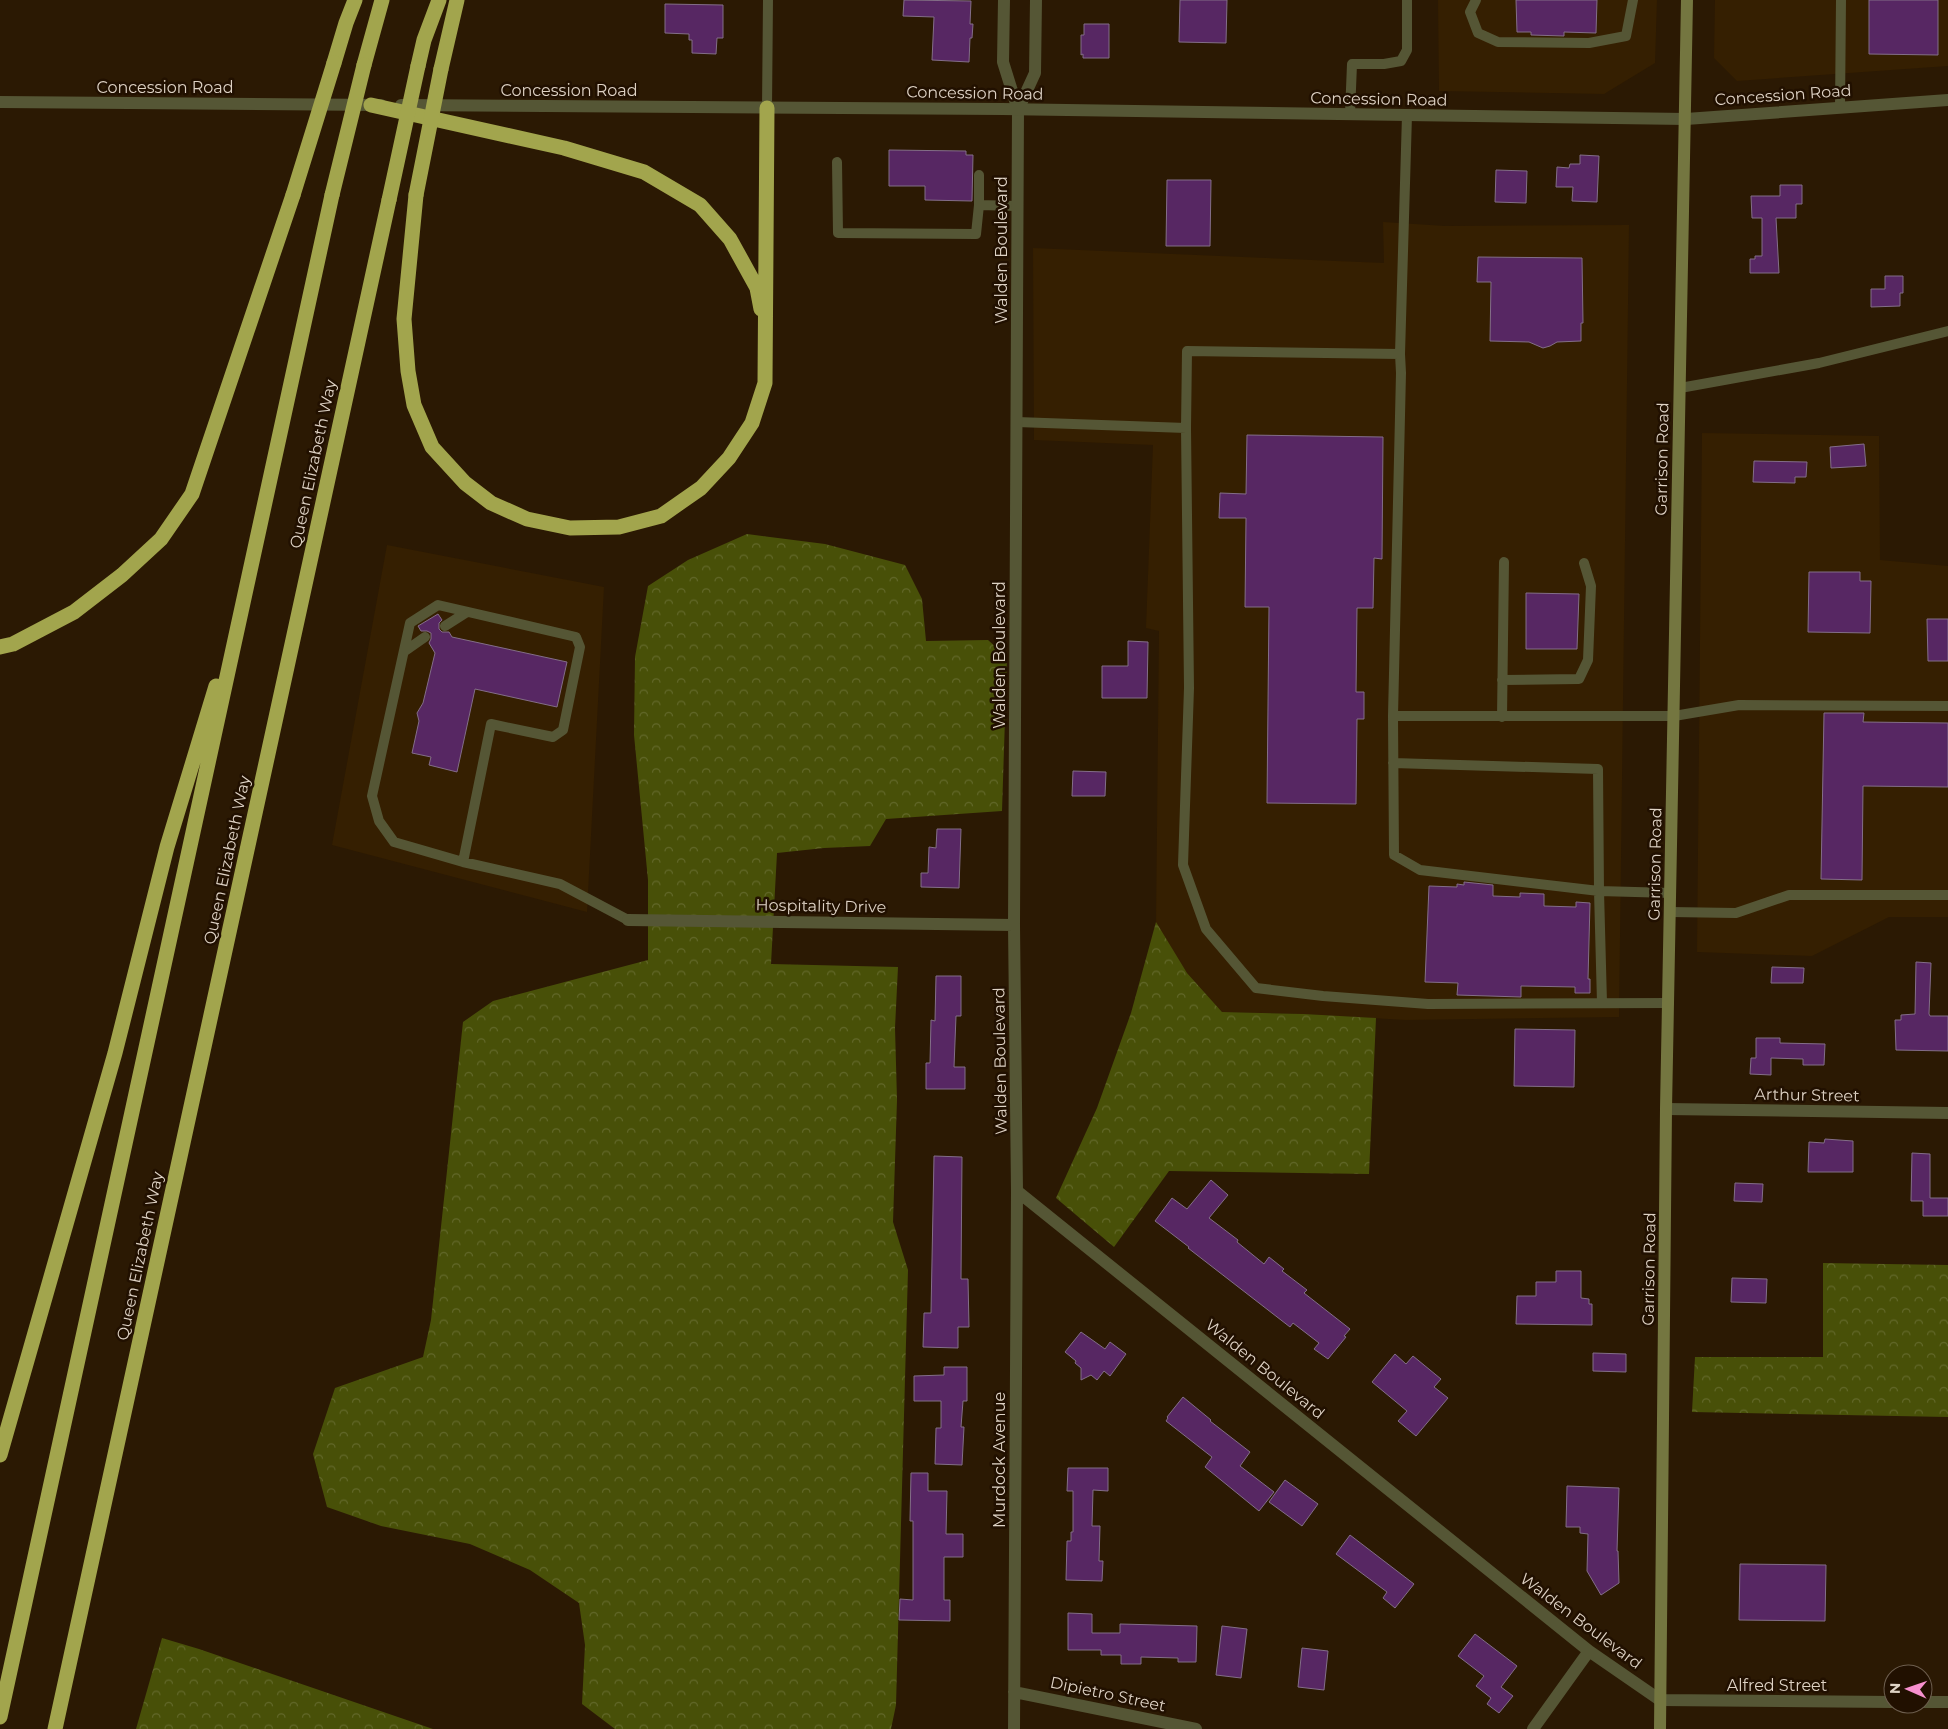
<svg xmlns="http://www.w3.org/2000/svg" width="1948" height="1729" font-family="Montserrat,sans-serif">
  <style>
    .built { fill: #351f01 }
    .forest { fill: url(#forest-crowns) }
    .building { fill: #572763; stroke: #836e88 }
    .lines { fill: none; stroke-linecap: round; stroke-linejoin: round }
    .service { stroke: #555635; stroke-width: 10 }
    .minor { stroke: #555635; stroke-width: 12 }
    .tertiary { stroke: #555635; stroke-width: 12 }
    .secondary { stroke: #747640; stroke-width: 12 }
    .motorway { stroke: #a2a54d; stroke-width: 15 }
    .motorway-bridge { stroke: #a2a54d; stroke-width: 15 }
    .labels { text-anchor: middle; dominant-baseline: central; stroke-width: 5; stroke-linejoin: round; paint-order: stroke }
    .street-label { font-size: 16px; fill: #ded2c4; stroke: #211000 }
  </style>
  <defs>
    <pattern id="forest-crowns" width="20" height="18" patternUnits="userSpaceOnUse" patternTransform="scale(1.25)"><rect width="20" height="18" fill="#485008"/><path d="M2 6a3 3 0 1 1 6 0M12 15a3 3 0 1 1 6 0" fill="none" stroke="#62682a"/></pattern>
  </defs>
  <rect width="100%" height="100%" fill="#2b1903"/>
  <path class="built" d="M1438 0H1657L1655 63 1604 94 1439 91Z
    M1715 0H1948V66L1737 81 1714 58Z
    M1383 222 1445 226 1629 225 1619 1017 1406 1020 1304 1014 1222 1012 1187 973 1156 926 1159 631 1146 628 1153 445 1034 440 1033 248 1384 263Z
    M1702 433 1879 436 1880 560 1948 566V917H1889L1812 956 1697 952Z
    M387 545 604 587 587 912 332 845Z"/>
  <path class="forest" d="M747 534 825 544 905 565 922 599 926 641 988 640 1007 657 1002 811 886 819 870 846 824 848 777 853 771 964 898 967 895 1028 897 1100 893 1222 908 1270 896 1705 891 1729H615L582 1704 585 1645 579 1603 530 1570 470 1544 381 1526 327 1507 313 1454 335 1388 423 1357 431 1320 463 1022 493 1001 648 960V880L634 735 635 657 648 586 688 560Z
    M1156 922 1187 973 1222 1012 1304 1014 1376 1018 1369 1174 1169 1171 1114 1247 1056 1198 1097 1108 1131 1013Z
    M1823 1263 1948 1265V1417L1692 1412 1695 1357H1823Z
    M162 1638 199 1649 433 1729H136Z"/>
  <path class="building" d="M904 0 971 1 970 24H973L972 38H970L969 62 932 60 934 17 903 16Z
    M1180 0H1227L1226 43 1179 42Z
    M1516 0H1597L1596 33 1564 32V36L1531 35V32H1517Z
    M1869 0H1938V55L1869 54Z
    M665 4 723 5V38H717L716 54 692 53V40H689V34L665 33Z
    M1084 24H1109V58H1083V54L1081 55V35H1084Z
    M889 150 966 151V155H973L972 201 925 200V186H889Z
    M1580 155 1599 156 1597 202 1572 201 1573 187H1556L1557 167 1569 168 1570 164H1580Z
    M1496 170 1527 171 1526 203 1495 202Z
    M1167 180H1211L1210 246H1166Z
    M1780 185H1802V204H1796V218H1776L1779 273H1750V259H1755V256H1762V218H1752L1751 196H1780Z
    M1478 257 1582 258 1583 323H1581V341L1557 342 1550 346 1543 348 1529 342 1490 341 1491 282H1477Z
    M1885 276H1903V293H1900V306L1871 307V289H1885Z
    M1247 435 1383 437 1382 559 1374 558 1373 608H1357L1356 692H1364V719H1357L1356 804 1267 803 1269 607H1245L1246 518H1219L1220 493 1246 494Z
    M1864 444 1866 466 1831 468 1830 447Z
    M1754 461 1807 462 1806 477H1795V483L1753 482Z
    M1809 572H1860V581H1871L1870 633 1808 632Z
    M1526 593 1579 594 1577 649H1526Z
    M438 614 442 620 439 623V629L442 632H449L452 637 567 662 557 707 475 689 457 772 429 765 431 757 412 753 419 721 417 713 423 703 435 653 429 643 431 639V633L427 631H421L418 626Z
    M1927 619H1948V661H1928Z
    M1128 641 1148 642 1147 698H1102V666H1128Z
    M1824 713H1864L1863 722 1948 723V787L1863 786 1862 880 1821 879Z
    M1073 771 1106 772 1105 796H1072Z
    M937 829H961L959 888 921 887V873H928L929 847 936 848Z
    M1464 882 1493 885V896L1520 897V893L1544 894V906L1576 907V902L1590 903 1588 979H1590V993H1575V987L1521 986V997L1457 995 1458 983 1425 982 1429 886 1457 887V884L1464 885Z
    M1916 962 1931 963 1929 1014 1930 1016H1948V1051L1896 1050 1895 1020H1901V1015L1915 1014Z
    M1772 967 1804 968 1803 983H1771Z
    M936 976H961V1016H956L954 1067H965V1089H926V1063H930L931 1020 935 1021Z
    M1515 1029 1575 1030 1574 1087 1514 1086Z
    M1756 1038H1780V1043L1825 1044 1824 1065H1803V1059L1771 1058V1075L1750 1074 1751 1058H1756Z
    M1825 1139 1853 1141V1172H1808L1809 1142 1824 1143Z
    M1912 1153 1930 1154V1198H1948V1216H1923V1201H1911Z
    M934 1156 962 1157 961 1279H968L969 1327H958V1348L923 1347 924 1313H931Z
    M1211 1180 1228 1195 1209 1218 1238 1240 1237 1242 1264 1264 1269 1257 1284 1269 1282 1271 1307 1290 1304 1293 1350 1329 1344 1336 1346 1337 1328 1359 1314 1349 1319 1343 1293 1323 1290 1327 1188 1248 1189 1247 1155 1221 1172 1198 1187 1209Z
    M1735 1183 1763 1184 1762 1202 1734 1201Z
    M1556 1271H1581V1298L1589 1299V1304H1592V1325L1516 1324 1517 1296H1536V1282H1556Z
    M1732 1278 1767 1279 1766 1303 1731 1302Z
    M1081 1332 1105 1349 1110 1342 1126 1354 1110 1376 1104 1371 1097 1380 1091 1375 1081 1380V1368L1075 1363 1076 1361 1065 1352Z
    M1593 1353 1626 1354V1372L1593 1371Z
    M1395 1354 1406 1364 1413 1356 1441 1379 1434 1387 1448 1398 1416 1436 1398 1421 1407 1411 1372 1382Z
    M944 1367H967V1401H963L961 1427H964L962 1465 935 1464 936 1428H941V1401H914V1376L944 1375Z
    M1183 1397 1211 1420 1210 1421 1250 1452 1240 1466 1274 1492 1259 1511 1205 1467 1212 1457 1166 1421 1168 1418 1167 1417Z
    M1068 1468H1108V1491L1093 1490 1092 1526H1100L1099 1561H1103L1102 1581 1066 1580 1067 1541H1071V1532H1073V1491H1067Z
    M911 1473H928V1491H947L946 1534H963V1557H944V1600H950V1621L899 1620 900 1599 913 1600V1521H910Z
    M1285 1480 1318 1504 1302 1526 1269 1502Z
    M1567 1486 1619 1488 1617 1551H1618L1619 1583 1601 1595 1587 1571 1588 1534 1580 1533V1527H1566Z
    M1350 1535 1414 1584 1395 1608 1383 1598 1387 1592 1336 1554Z
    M1740 1564 1826 1565 1825 1621 1739 1620Z
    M1068 1613 1092 1614V1633H1120V1624L1197 1626 1196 1662H1178V1658L1141 1657V1664H1121V1655H1101V1650H1068Z
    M1222 1626 1247 1629 1241 1678 1216 1675Z
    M1475 1634 1517 1666 1501 1687 1513 1696 1499 1713 1487 1704 1491 1698 1476 1686 1484 1676 1458 1656Z
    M1302 1648 1328 1651 1324 1690 1298 1687Z"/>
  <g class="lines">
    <path class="service" d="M1476 0 1470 12 1478 33 1498 42 1589 43 1626 36 1633 0
      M767 108 768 0
      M1840 108 1841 0
      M1350 114 1352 64H1384L1401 61 1407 50V0
      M1407 115 1400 354 1401 373 1393 716H1674L1739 705 1948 706
      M837 162 838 233 976 234 979 205 1017 206
      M979 205V175
      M1680 388 1819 363 1948 331
      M1017 422 1186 428 1187 351 1400 354
      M1186 428 1189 688 1183 865 1206 929 1256 988 1323 996 1428 1004 1669 1003
      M445 626 467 612
      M405 651 425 637
      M1502 680 1579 679 1588 660 1591 586 1584 563
      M1393 716 1394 855 1420 870 1599 891 1598 769 1393 763
      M1502 717 1504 562
      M463 862 491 724 553 737 563 730 580 647 576 637 438 605 410 623 372 796 379 821 394 842 463 862 560 884 628 920
      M1670 912 1736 913 1789 895H1948
      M1602 1003 1599 891 1671 893"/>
    <path class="minor" d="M1004 0 1003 62 1018 110 1014 925 1017 1191 1014 1729
      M1018 110 1035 73 1036 0
      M1686 119 1948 100
      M628 920 1014 925
      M1666 1109 1948 1113
      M1017 1191 1589 1651 1660 1700 1893 1702
      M1014 1692 1196 1729
      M1923 1702H1948
      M1533 1729 1589 1651"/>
    <path class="tertiary" d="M0 102 381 105
      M401 105 1002 109 1686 119"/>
    <path class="secondary" d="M1660 1729 1666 1109 1687 0"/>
    <path class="motorway" d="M334 63 346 23 355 0
      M364 65 382 0
      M418 66 424 40 439 0
      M441 69 457 0
      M371 105 564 148 644 172 700 205 730 239 757 288 761 309
      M416 195 404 319 408 371 414 405 432 447 465 483 491 503 527 519 570 528 619 527 661 516 701 488 729 458 752 423 765 383 767 108
      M0 647 13 644 74 612 122 575 161 539 192 494 293 195
      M0 1455 115 1053 167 847 216 686
      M0 1717 332 195
      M55 1729 389 200"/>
    <path class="motorway-bridge" d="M293 195 334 63
      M332 195 364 65
      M416 195 441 69
      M389 200 418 66"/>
  </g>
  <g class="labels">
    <g class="street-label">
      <text x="165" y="87">Concession Road</text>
      <text x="569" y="90">Concession Road</text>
      <text transform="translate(975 93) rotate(1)">Concession Road</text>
      <text transform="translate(1783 95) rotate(-4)">Concession Road</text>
      <text transform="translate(1379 99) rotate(1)">Concession Road</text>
      <text transform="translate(1001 250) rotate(-90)">Walden Boulevard</text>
      <text transform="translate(1662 459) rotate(-89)">Garrison Road</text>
      <text transform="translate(313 464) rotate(-78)">Queen Elizabeth Way</text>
      <text transform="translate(999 655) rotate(-90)">Walden Boulevard</text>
      <text transform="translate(227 860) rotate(-78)">Queen Elizabeth Way</text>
      <text transform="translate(1655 864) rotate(-89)">Garrison Road</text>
      <text transform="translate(821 906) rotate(1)">Hospitality Drive</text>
      <text transform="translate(1000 1061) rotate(-91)">Walden Boulevard</text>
      <text transform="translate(1807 1095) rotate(1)">Arthur Street</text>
      <text transform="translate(140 1256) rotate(-78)">Queen Elizabeth Way</text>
      <text transform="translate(1649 1269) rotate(-89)">Garrison Road</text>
      <text transform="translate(1265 1369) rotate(39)">Walden Boulevard</text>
      <text transform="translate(999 1460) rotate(-90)">Murdock Avenue</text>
      <text transform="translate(1581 1621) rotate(37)">Walden Boulevard</text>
      <text x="1777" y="1685">Alfred Street</text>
      <text transform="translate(1108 1694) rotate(12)">Dipietro Street</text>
    </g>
  </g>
  <g transform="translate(1908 1689) rotate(272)"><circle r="24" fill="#211000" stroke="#6d5e4e"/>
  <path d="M0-4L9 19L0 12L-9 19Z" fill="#f790ce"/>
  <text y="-8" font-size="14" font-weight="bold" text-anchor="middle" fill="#ded2c4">N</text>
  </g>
</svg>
